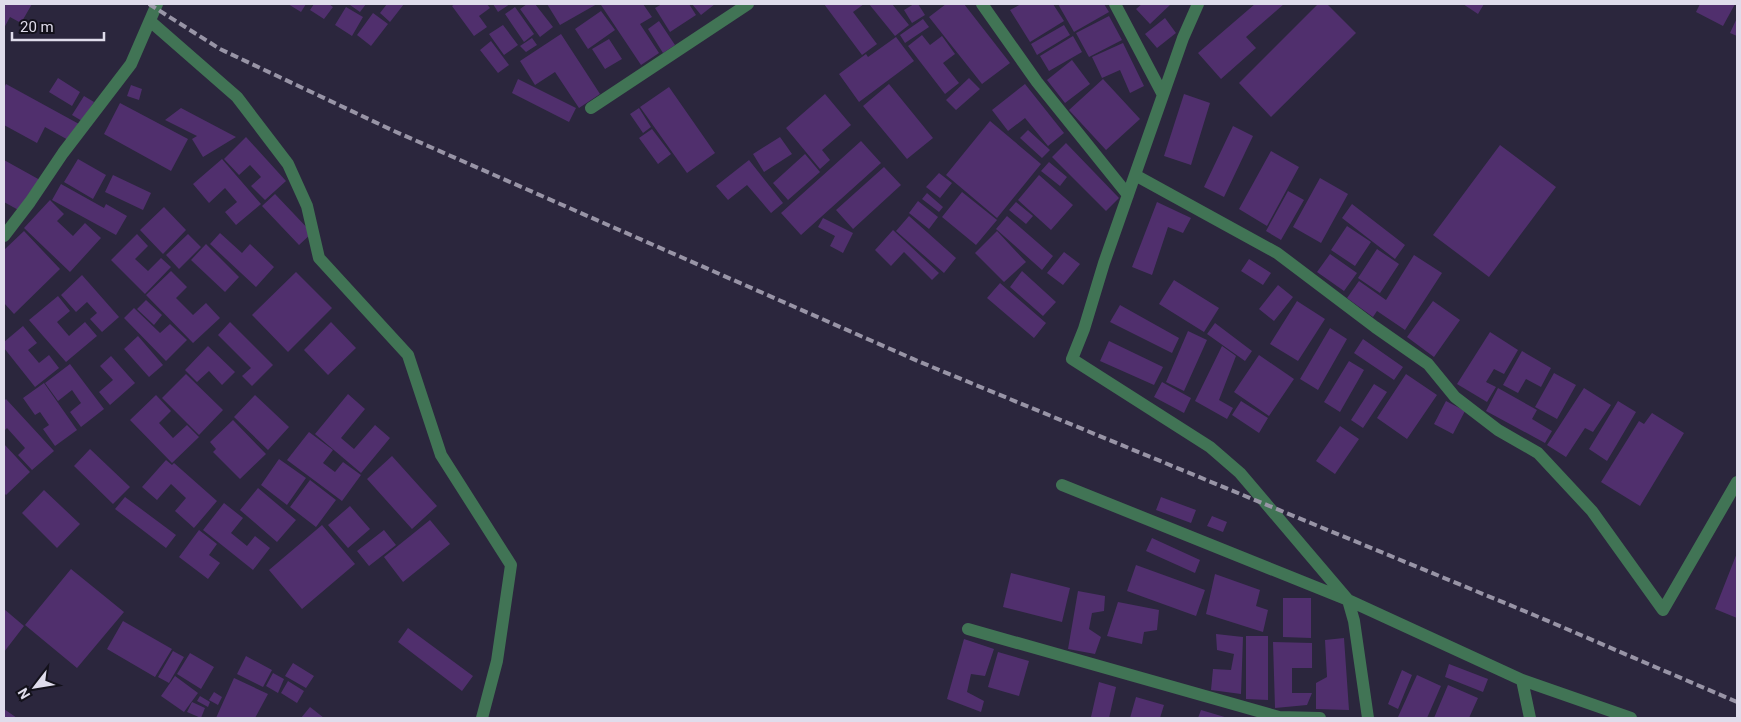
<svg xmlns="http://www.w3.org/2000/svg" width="1741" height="722" font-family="Roboto,sans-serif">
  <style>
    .building { fill: #502f6d }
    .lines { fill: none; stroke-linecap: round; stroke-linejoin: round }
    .minor { stroke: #417455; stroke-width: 12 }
    .rail { stroke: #9894a6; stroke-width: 4; stroke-dasharray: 8 4; stroke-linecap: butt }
  </style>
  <rect width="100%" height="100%" fill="#2b263d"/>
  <path class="building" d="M4 4H32L21 23 10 17 4 28Z
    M288 4H306L301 12Z
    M314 4H329L333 7 324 19 310 10Z
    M351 4H366L360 12 350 5Z
    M387 4H404L390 22 380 13Z
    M455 4H487L490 8 479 16 487 27 474 36 452 6Z
    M493 4H510L498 12Z
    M527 4H535L553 27 540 37 520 9Z
    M547 4H597L560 25Z
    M603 4H643L652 17 640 24 659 53 641 65 601 5Z
    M662 4H689L696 15 670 32 655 8Z
    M692 4H715L701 15Z
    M824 4H864L853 12 877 44 862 55Z
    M869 4H892L909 25 895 36Z
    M914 4H918L925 15 912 23 904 10Z
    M946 4H964L1010 63 982 84 929 17Z
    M1021 4H1053L1064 21 1030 42 1010 10Z
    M1058 4H1104L1109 12 1074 32Z
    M1142 4H1171L1150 24 1136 9Z
    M1255 4H1284L1246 37 1256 48 1221 79 1198 53Z
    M1318 4H1327L1356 33 1271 117 1239 83Z
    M1463 4H1484L1478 14Z
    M1700 4H1735L1723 26 1696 12Z
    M346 7 363 17 352 36 335 25Z
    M515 7 534 34 524 42 505 14Z
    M601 11 615 30 588 49 575 29Z
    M373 13 388 24 371 46 357 35Z
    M1109 16 1122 40 1089 57 1076 33Z
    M1165 18 1176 33 1157 48 1145 34Z
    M1737 18V36L1730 33Z
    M923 19 929 27 905 43 900 35Z
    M659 21 675 45 663 53 648 29Z
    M503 25 518 45 504 55 489 34Z
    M1064 25 1070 35 1037 55 1031 44Z
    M561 34 600 94 579 108 555 72 535 85 520 61Z
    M922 35 930 45 942 36 955 54 943 63 959 83 945 94 908 46Z
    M1073 36 1082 52 1049 71 1040 56Z
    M896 37 914 61 859 102 839 74 866 54 868 57Z
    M532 38 537 45 526 52 520 46Z
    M609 39 622 59 605 69 592 49Z
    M491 41 509 65 498 73 480 50Z
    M1123 43 1144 86 1130 93 1120 70 1102 78 1092 57Z
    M1072 60 1090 84 1065 103 1047 80Z
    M58 78 80 92 72 106 49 92Z
    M969 78 980 89 956 110 946 100Z
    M518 79 576 108 569 122 512 93Z
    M1103 79 1140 119 1106 150 1069 110Z
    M6 84 79 124 70 141 45 127 37 143 4 125V88Z
    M889 84 933 138 907 159 863 106Z
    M1025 84 1064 133 1048 146 1025 118 1008 131 992 110Z
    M131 85 142 89 139 100 127 96Z
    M669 87 715 153 687 173 640 107Z
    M825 94 851 125 822 150 830 160 820 169 786 128Z
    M1184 94 1210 103 1191 165 1164 156Z
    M84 96 94 102 82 121 72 115Z
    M120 103 188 139 171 171 104 134Z
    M181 108 236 137 203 157 192 139 197 136 165 120Z
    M639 108 651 127 643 133 630 114Z
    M990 121 1041 164 997 218 946 175Z
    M1233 126 1253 136 1224 197 1204 187Z
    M652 129 671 154 658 164 639 138Z
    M1028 130 1050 150 1042 158 1020 138Z
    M246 137 286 181 265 200 251 186 261 177 250 165 239 175 224 159Z
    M780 137 792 154 764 172 753 154Z
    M861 141 881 163 801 235 781 213Z
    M1066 143 1119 198 1106 211 1052 157Z
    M1500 145 1556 187 1489 277 1433 235Z
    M1271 151 1299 167 1267 226 1239 209Z
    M805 154 820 172 788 200 773 183Z
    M78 159 106 175 93 199 64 182Z
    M222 159 261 204 236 225 225 212 237 202 225 188 209 203 193 184Z
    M4 160 40 180 22 212 4 202Z
    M749 160 783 203 771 213 747 185 728 200 716 186Z
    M1049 162 1067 177 1060 186 1041 171Z
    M884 167 901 185 853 229 836 210Z
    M939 173 952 183 940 198 926 187Z
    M113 175 151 193 143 210 105 192Z
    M1039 175 1073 205 1051 230 1018 200Z
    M1320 178 1348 194 1321 243 1293 227Z
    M61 184 104 208 106 204 127 216 116 235 52 200Z
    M1288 191 1304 200 1281 240 1266 231Z
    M962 192 997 220 976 245 942 217Z
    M927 193 943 207 939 212 922 199Z
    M275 194 312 233 299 245 262 206Z
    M50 200 64 214 57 221 73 236 85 223 101 238 70 272 24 228Z
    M918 201 938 217 929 229 909 213Z
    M1016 202 1033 216 1026 224 1009 210Z
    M1157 202 1191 218 1183 233 1168 227 1152 275 1132 267Z
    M1352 204 1405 245 1395 259 1342 218Z
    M164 207 186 230 163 254 140 230Z
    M909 216 956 258 944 273 896 231Z
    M1007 216 1053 256 1042 270 996 229Z
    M823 218 853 233 843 253 830 246 835 236 818 227Z
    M1347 226 1371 242 1355 266 1331 250Z
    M893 230 939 273 932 280 904 252 891 266 875 250Z
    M24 231 60 269 14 314 4 303V250Z
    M997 231 1026 262 1004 282 975 253Z
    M220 233 242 253 250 244 274 267 256 287 210 244Z
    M137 234 148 246 135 259 148 271 161 258 171 267 145 294 111 260Z
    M188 234 201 247 179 269 166 255Z
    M206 244 239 277 225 292 191 260Z
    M1377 249 1399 264 1380 293 1358 278Z
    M1064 252 1080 264 1063 285 1047 273Z
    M1330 254 1357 273 1344 291 1317 272Z
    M1414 255 1442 273 1405 330 1377 311 1373 317 1347 298 1359 281 1386 300Z
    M1249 259 1271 273 1263 285 1241 271Z
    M171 271 187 287 176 298 193 315 206 303 220 318 193 343 146 295Z
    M1022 271 1056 302 1043 316 1010 287Z
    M296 272 332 308 288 352 252 315Z
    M82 275 119 317 102 332 90 319 97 313 87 302 76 312 61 295Z
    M1174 280 1219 308 1204 332 1159 304Z
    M1000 283 1046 323 1034 338 987 298Z
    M1278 285 1293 297 1274 321 1259 309Z
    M58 296 70 311 57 322 69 336 85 322 97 336 66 362 29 320Z
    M146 300 162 315 154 325 137 309Z
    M1297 301 1325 319 1298 361 1270 344Z
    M1433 301 1460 320 1434 357 1407 337Z
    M1120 305 1179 338 1172 353 1110 322Z
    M134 308 160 333 170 324 187 340 166 361 124 318Z
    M230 322 273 365 252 386 242 376 251 368 218 335Z
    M331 322 356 348 328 375 304 350Z
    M1215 323 1252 351 1245 361 1207 334Z
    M23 326 37 343 28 350 39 363 49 355 59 368 35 387 4 348V342Z
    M1330 328 1347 339 1318 390 1300 379Z
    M1188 331 1207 340 1184 391 1166 382Z
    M1490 332 1518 350 1504 374 1494 369 1486 382 1496 387 1487 402 1457 384Z
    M138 336 163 365 149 377 124 349Z
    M1363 339 1403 367 1394 380 1354 353Z
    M1109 341 1163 367 1154 385 1100 361Z
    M208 346 235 372 222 385 209 371 197 382 185 370Z
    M1222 346 1236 356 1219 400 1233 408 1227 419 1195 401Z
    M1522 351 1551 368 1541 387 1526 379 1518 393 1503 385Z
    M1259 355 1294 379 1269 416 1234 392Z
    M111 356 135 383 110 405 99 392 113 380 100 366Z
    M1349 361 1364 370 1340 412 1324 402Z
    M70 364 104 409 81 427 70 412 81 403 72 390 58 401 45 383Z
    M1554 373 1576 385 1557 419 1535 407Z
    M186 374 223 410 199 435 162 398Z
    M1406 374 1437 395 1407 439 1377 418Z
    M1162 382 1191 398 1184 413 1154 397Z
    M44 383 77 430 55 446 43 429 49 425 40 412 35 415 23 398Z
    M1374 384 1387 392 1363 428 1351 420Z
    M1498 388 1537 410 1532 419 1552 431 1545 443 1486 411Z
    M1584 388 1611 405 1593 432 1585 428 1566 457 1547 445Z
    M348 394 365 409 341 438 354 449 375 425 390 438 361 473 315 434Z
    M156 395 171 411 159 423 173 438 187 425 199 437 172 463 130 420Z
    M255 395 289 427 268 450 234 417Z
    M6 399 54 451 32 470 18 455 25 448 7 428 4 431V401Z
    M1241 401 1268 418 1259 433 1232 415Z
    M1446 401 1465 411 1453 434 1434 424Z
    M1618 401 1636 412 1607 461 1589 449Z
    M1652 413 1684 433 1640 506 1601 482 1639 421 1644 424Z
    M233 420 266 454 240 479 213 452 216 449 210 442Z
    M1340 426 1359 439 1335 474 1316 461Z
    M309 432 333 450 323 463 335 472 343 462 361 475 342 501 287 460Z
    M4 444 30 472 6 495 4 493Z
    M90 449 130 487 113 504 74 466Z
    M392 456 437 506 412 529 367 479Z
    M279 459 306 478 287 505 261 485Z
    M166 460 172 465 174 463 217 501 194 528 175 511 186 498 171 484 157 500 142 487Z
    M310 480 336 500 316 527 290 507Z
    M258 488 296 520 277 542 240 510Z
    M44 490 80 524 57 548 22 513Z
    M125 497 176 535 166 548 115 509Z
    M1161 497 1196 510 1191 523 1156 510Z
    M224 503 243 518 231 533 247 546 255 536 270 548 253 570 203 530Z
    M350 506 370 529 348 548 328 525Z
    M1212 516 1227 522 1223 532 1207 526Z
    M430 520 450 544 403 582 384 557Z
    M322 525 355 564 302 609 269 570Z
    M199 530 217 544 209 555 220 563 208 579 179 557Z
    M384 530 396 545 369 566 357 551Z
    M1152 538 1200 560 1195 573 1146 551Z
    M1737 553V618L1715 609Z
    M1136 565 1205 590 1196 616 1127 591Z
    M71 569 124 612 77 668 25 625Z
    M1011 573 1070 588 1062 622 1003 607Z
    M1215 574 1260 590 1256 606 1268 610 1263 632 1206 614Z
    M1078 591 1105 596 1104 611 1092 613 1089 629 1101 637 1095 654 1068 649Z
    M1283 598H1311V638L1283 637Z
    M1118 602 1159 610 1157 630 1144 632 1142 644 1107 636Z
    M4 609 24 626 4 652Z
    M123 621 172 649 155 677 107 649Z
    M408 628 473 676 462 691 398 642Z
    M1216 634 1243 637 1241 694 1211 690 1213 669 1231 670 1234 654 1217 650Z
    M1246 636H1268V700L1246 699Z
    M1344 638 1349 710 1316 709V683L1327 677 1325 640Z
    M964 639 994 649 985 676 971 674 967 692 984 701 981 712 947 699Z
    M1273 642 1312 643V668H1292V693H1312L1307 705 1275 708Z
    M173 651 184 657 169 683 158 677Z
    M998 652 1029 661 1019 696 988 687Z
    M190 653 214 667 201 689 177 674Z
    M246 656 272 670 263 687 237 674Z
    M293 663 314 676 306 688 285 676Z
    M1449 664 1488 679 1483 692 1445 677Z
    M1402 670 1412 675 1398 709 1388 704Z
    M273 673 284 679 278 693 266 686Z
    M1417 675 1441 686 1427 718H1402L1398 717Z
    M175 676 198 693 184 712 161 696Z
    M234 678 268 694 255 718H216Z
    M288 681 304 691 297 703 281 693Z
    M1099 682 1116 687 1109 718 1091 717Z
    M1448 685 1478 698 1469 718H1434Z
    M214 692 222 697 218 705 209 700Z
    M200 696 210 702 208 707 197 701Z
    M1136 697 1164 705 1160 718H1130Z
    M192 702 205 708 201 718 187 712Z
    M310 707 324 718H301Z
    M4 709 17 718H4Z
    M1201 710 1228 718H1198Z"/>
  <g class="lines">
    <path class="minor" d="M982 4 1037 82 1128 195
      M1115 4 1163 95
      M1198 4 1183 38 1104 263 1084 329 1072 359 1210 447 1240 473 1348 600 1354 621 1368 718
      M150 21 237 97 288 164 307 206 319 258 408 355 441 455 511 565 497 661 482 718
      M591 108 748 4
      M1135 175 1277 253 1375 327 1428 364 1455 397 1498 430 1538 453 1592 511 1663 610 1737 482
      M4 236 30 202 63 153 131 64 157 4
      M1062 485 1348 600 1522 680 1631 718
      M968 629 1279 717 1320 718
      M1522 680 1530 718"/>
    <path class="rail" d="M149 4 220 49 394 131 920 362 1534 615 1737 702"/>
  </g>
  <rect width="1741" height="722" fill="none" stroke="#dfdceb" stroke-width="10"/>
  <g transform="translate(35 687) rotate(239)" stroke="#13111b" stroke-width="4" paint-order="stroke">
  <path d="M0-4L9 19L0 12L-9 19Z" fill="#dfdceb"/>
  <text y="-8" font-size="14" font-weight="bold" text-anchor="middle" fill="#dfdceb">N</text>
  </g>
  <path d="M12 32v8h92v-8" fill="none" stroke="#dfdceb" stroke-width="2.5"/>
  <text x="20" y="32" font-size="15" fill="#dfdceb" stroke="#13111b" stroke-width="4" paint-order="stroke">20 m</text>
</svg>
